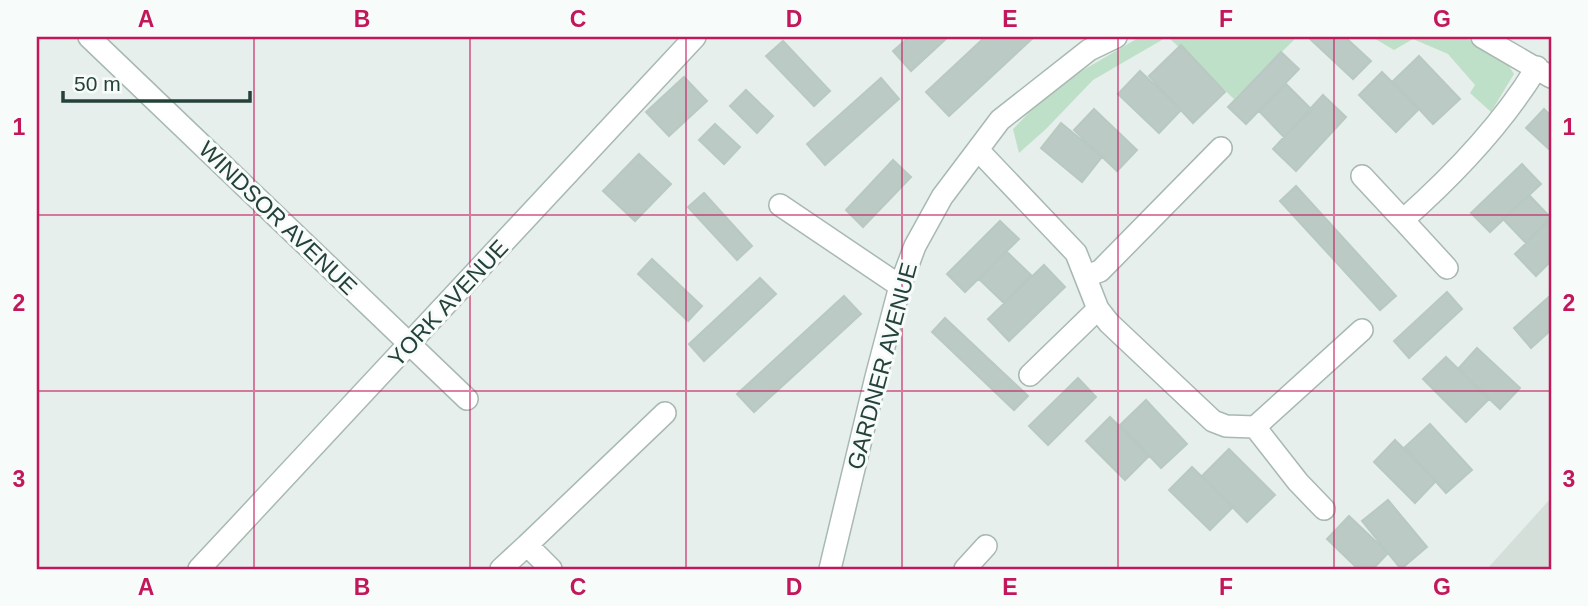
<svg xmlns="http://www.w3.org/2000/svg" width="1588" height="606" font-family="Helvetica,sans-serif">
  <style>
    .built { fill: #d4dfda }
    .green { fill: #bfe0c8 }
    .building { fill: #bbcac4; stroke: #b8c9c2; stroke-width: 2 }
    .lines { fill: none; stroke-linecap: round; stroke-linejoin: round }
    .street-casing { stroke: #a8b8b2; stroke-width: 24 }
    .street { stroke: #fff; stroke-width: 21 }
    .grid { fill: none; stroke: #c2185b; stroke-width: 2; stroke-opacity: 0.55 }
    .labels { text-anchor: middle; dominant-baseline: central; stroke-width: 6; stroke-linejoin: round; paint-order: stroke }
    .street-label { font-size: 23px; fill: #24423a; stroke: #f7fbf9 }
    .neatline { fill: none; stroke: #c2185b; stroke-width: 2.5 }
    .grid-label { font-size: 23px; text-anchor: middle; font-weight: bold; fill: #c2185b }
  </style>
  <rect width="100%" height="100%" fill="#e6efeb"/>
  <path class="built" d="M1551 498V569H1487Z"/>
  <path class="green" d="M1140 37H1167L1093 80 1046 129 1019 153 1013 129 1054 87Z
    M1168 37H1297L1234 99Z
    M1372 37H1463L1502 55 1514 74 1491 112 1470 93 1475 85 1448 54 1413 39 1394 50Z"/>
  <path class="building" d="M909 37H948L911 71 893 51Z
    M985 37H1034L949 116 926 92Z
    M1308 37H1345L1371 61 1353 79Z
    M783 41 830 91 814 106 766 56Z
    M1181 45 1225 92 1193 123 1149 76Z
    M1281 52 1299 69 1246 124 1228 107Z
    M1419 56 1460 99 1433 124 1393 81Z
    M1140 71 1181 110 1159 133 1118 94Z
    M1382 72 1419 109 1396 132 1359 95Z
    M684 77 707 101 669 136 646 112Z
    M881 78 899 99 825 165 807 144Z
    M1286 84 1312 110 1284 137 1259 111Z
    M746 90 773 116 757 133 730 106Z
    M1323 95 1346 117 1296 171 1273 149Z
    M1094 109 1137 150 1117 171 1074 130Z
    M1544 109 1551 116V151L1526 128Z
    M1061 123 1102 157 1082 182 1041 148Z
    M715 124 740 147 724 164 699 140Z
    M639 154 671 184 635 221 603 191Z
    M893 160 911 177 863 227 846 210Z
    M1522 164 1541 184 1490 232 1471 213Z
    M1296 186 1396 296 1380 310 1280 201Z
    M704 193 752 246 737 260 688 207Z
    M1529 195 1551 218 1526 243 1503 219Z
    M1551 219V261L1536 276 1515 254Z
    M1000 221 1019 239 965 292 947 274Z
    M1006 251 1031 275 1004 303 979 279Z
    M652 259 702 306 688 321 638 274Z
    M1044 265 1065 287 1009 341 988 319Z
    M760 278 776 294 704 361 689 344Z
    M1447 292 1462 309 1409 358 1394 341Z
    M1551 295V330L1531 348 1514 328Z
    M844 296 861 314 754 412 737 394Z
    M945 318 1028 396 1014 410 932 332Z
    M1477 348 1520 388 1500 409 1458 369Z
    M1446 357 1489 399 1466 422 1423 379Z
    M1078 378 1096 397 1048 445 1029 426Z
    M1146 400 1187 444 1161 468 1120 425Z
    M1110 417 1149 456 1125 480 1086 441Z
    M1430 424 1472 470 1446 493 1405 447Z
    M1395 440 1436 481 1415 503 1374 462Z
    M1229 449 1275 495 1247 522 1202 476Z
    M1192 467 1233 507 1210 530 1169 490Z
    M1388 500 1427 547 1401 569 1362 521Z
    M1349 516 1388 553 1373 569H1358L1327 539Z"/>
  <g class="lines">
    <g class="street-casing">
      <path id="street" d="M89 37 467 399
        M1482 37 1551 77
        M978 150 1076 253 1098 309 1109 323 1213 421 1226 426 1255 427 1298 482 1324 509
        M1362 176 1403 220
        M780 205 900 286
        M1447 268 1403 220C1454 175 1502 125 1537 67
        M1086 276 1100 271 1221 148
        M1030 375 1098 309
        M1255 427 1362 330
        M527 545 665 413
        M199 569 695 37
        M501 569 527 545 551 569
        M830 569 876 377 900 286 915 246 942 197 1000 120 1089 50 1116 37
        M965 569 986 546"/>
    </g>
    <use href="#street" class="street"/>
  </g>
  <path class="grid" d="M254 37V569M470 37V569M686 37V569M902 37V569M1118 37V569M1334 37V569M37 215H1551M37 391H1551"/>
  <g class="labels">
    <g class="street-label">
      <text transform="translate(278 218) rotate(44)">WINDSOR AVENUE</text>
      <text transform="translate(448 303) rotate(-47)">YORK AVENUE</text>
      <text transform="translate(882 366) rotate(-75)">GARDNER AVENUE</text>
    </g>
  </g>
  <rect width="1588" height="606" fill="none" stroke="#f7fbf9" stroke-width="77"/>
  <path d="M63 91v10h187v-10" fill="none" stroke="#24423a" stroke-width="3.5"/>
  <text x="74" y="91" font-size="21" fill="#24423a" stroke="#f7fbf9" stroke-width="5" paint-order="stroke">50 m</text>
  <rect x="38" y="38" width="1512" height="530" class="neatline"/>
  <g class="grid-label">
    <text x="146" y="27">A</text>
    <text x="362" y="27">B</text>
    <text x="578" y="27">C</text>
    <text x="794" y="27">D</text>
    <text x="1010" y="27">E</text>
    <text x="1226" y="27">F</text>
    <text x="1442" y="27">G</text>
    <text x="19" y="135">1</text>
    <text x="1569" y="135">1</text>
    <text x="19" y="311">2</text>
    <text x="1569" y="311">2</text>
    <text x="19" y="487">3</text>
    <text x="1569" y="487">3</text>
    <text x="146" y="595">A</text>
    <text x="362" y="595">B</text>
    <text x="578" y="595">C</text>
    <text x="794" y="595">D</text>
    <text x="1010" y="595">E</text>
    <text x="1226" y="595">F</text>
    <text x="1442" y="595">G</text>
  </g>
</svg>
